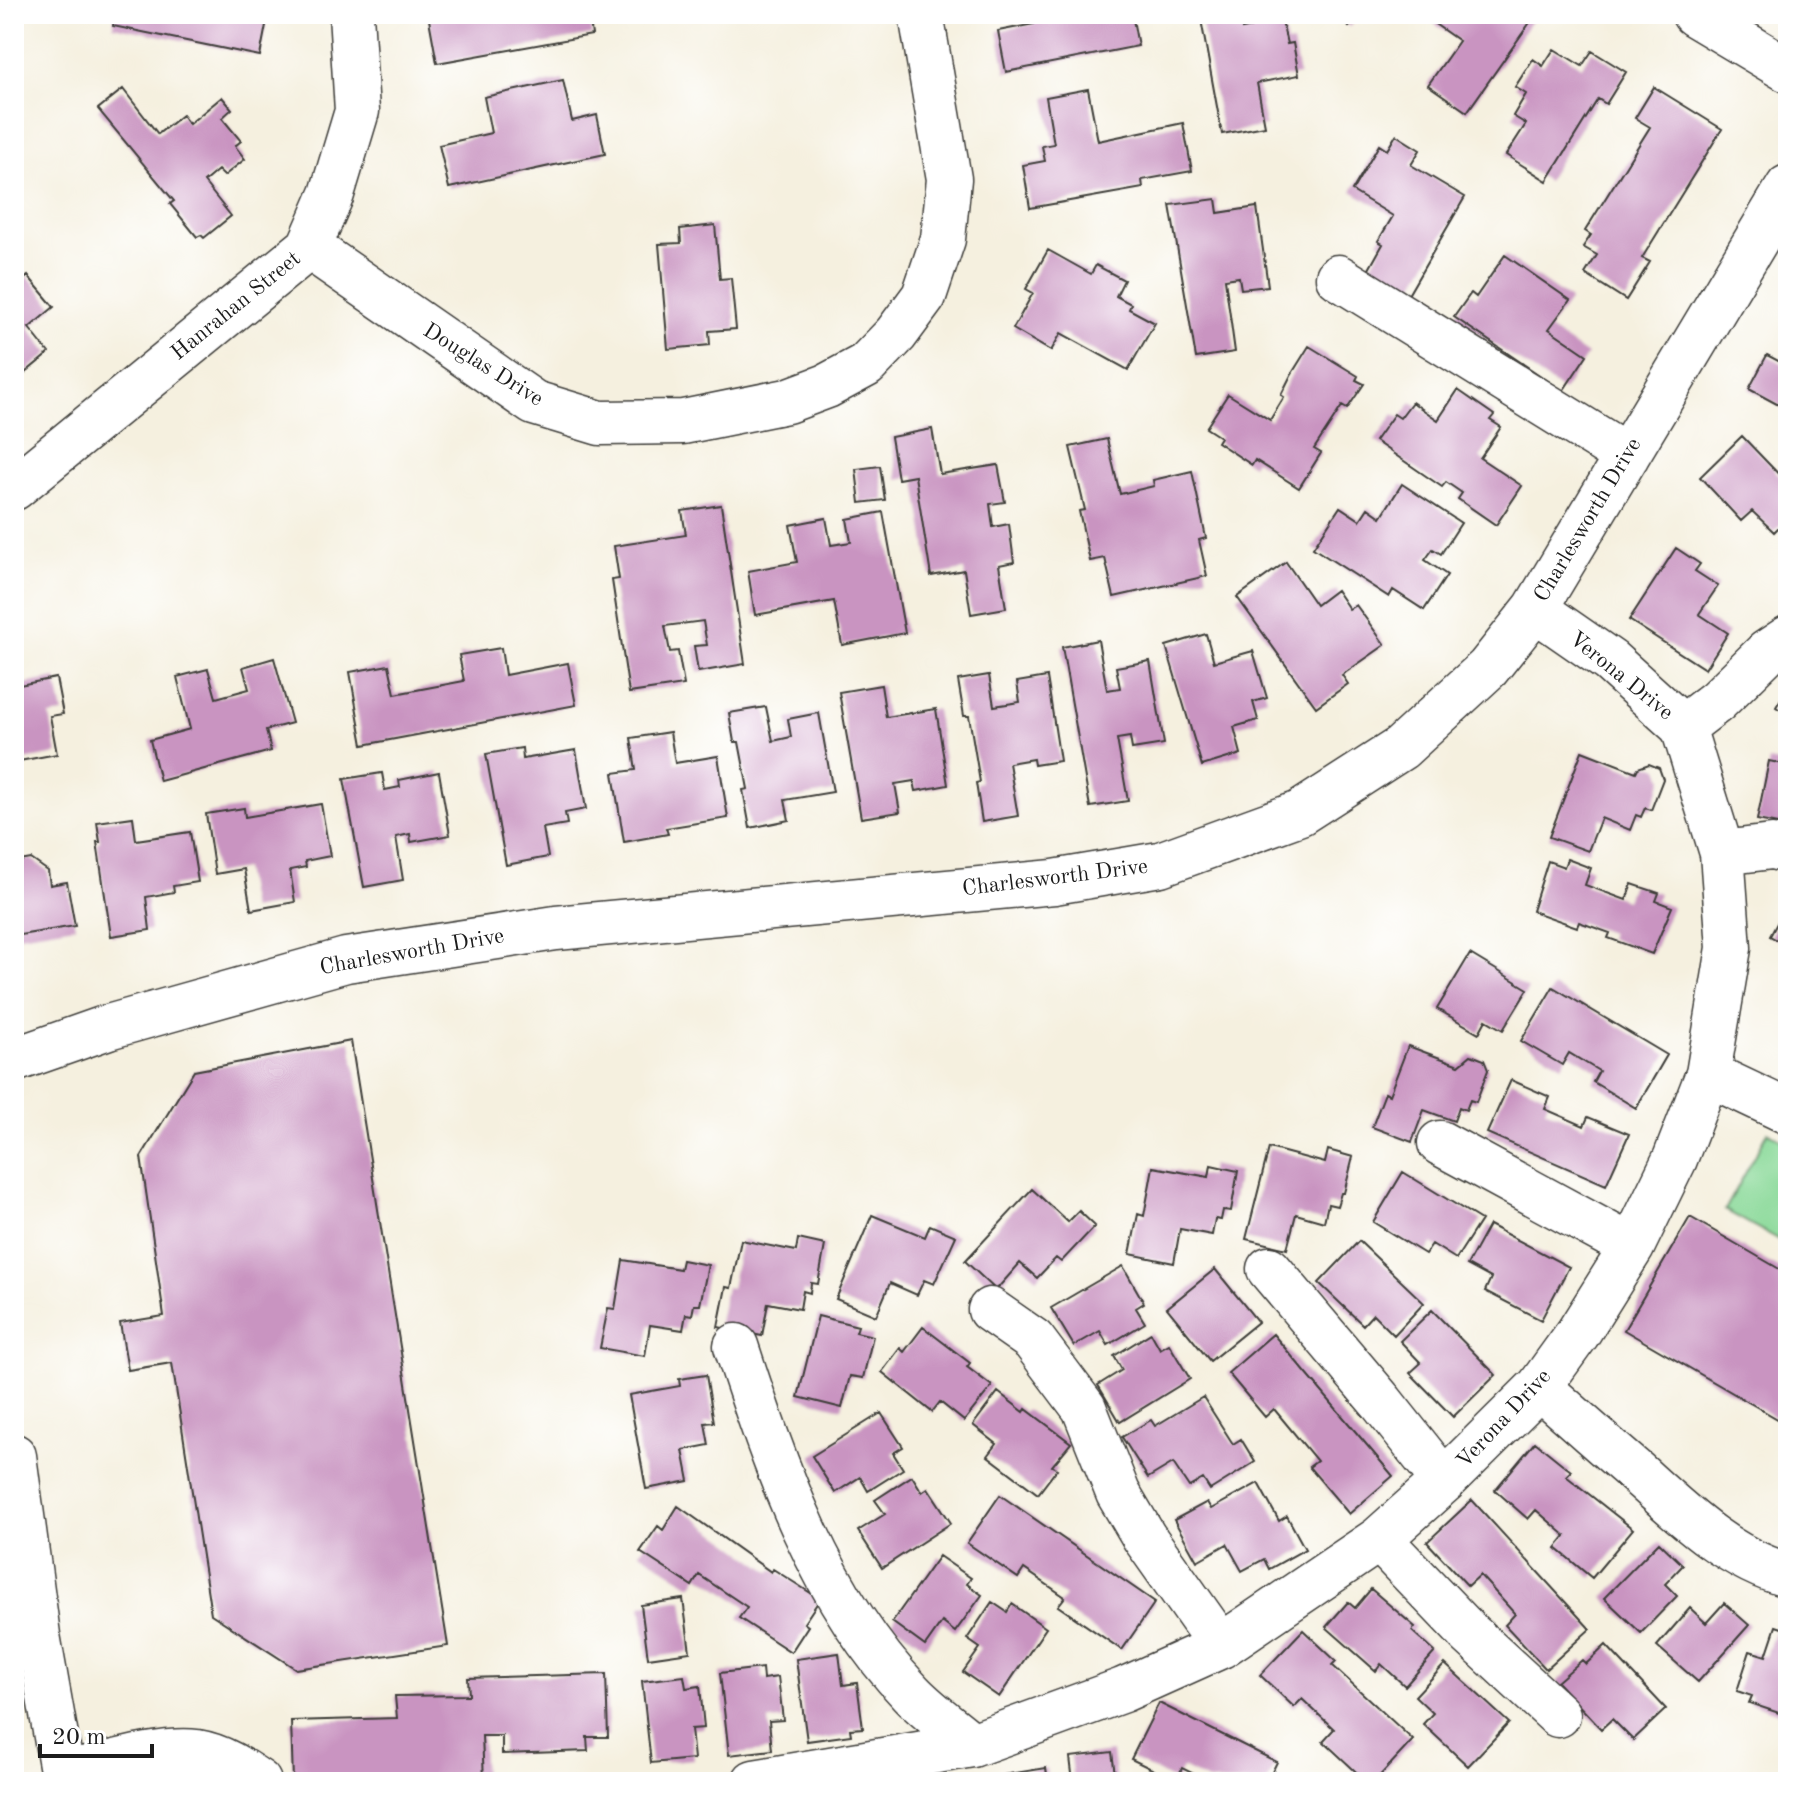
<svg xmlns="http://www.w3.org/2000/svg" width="1802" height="1796" font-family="'Old Standard TT',serif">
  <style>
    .pitch { fill: #89d998; stroke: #527a5a; stroke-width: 2 }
    .building { fill: #c994c1 }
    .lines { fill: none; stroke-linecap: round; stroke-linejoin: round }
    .minor-casing { stroke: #3d3c39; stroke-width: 47 }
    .minor { stroke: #fff; stroke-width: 44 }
    .labels { text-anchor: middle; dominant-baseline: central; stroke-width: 8; stroke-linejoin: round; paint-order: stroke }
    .street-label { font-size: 22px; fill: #1c1c1c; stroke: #fff }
  </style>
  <rect width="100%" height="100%" fill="#fff"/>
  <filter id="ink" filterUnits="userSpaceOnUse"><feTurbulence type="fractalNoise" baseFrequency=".0125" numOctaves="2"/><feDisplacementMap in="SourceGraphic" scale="16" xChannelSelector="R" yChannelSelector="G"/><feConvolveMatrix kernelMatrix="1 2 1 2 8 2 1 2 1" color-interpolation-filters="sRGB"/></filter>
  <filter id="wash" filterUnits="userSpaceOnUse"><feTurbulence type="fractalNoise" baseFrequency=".006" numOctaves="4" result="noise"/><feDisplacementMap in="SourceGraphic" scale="32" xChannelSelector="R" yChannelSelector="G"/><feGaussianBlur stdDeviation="1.8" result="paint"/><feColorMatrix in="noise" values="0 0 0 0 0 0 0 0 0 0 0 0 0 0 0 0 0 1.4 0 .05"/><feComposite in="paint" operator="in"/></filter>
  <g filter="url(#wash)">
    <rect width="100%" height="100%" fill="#f5f0df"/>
    <path class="pitch" d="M1768 1132 1788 1143V1245L1725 1210Z"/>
    <g id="blocks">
      <path class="building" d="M115 14H263L268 15 260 56 113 26Z
        M428 14H589L592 35 437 63Z
        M1032 14H1132L1138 46 1006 72 998 31 1034 24Z
        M1200 14H1239L1242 29 1282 21 1287 44 1293 43 1299 75 1257 83 1265 126 1222 134Z
        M1338 14H1363L1349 27Z
        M1438 14H1520L1531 21 1467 112 1428 85 1459 41 1432 22Z
        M1554 49 1582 66 1592 51 1626 72 1606 104 1598 99 1547 181 1506 155 1526 124 1513 116 1526 94 1515 87 1533 59 1543 66Z
        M563 80 572 121 597 115 605 154 449 188 439 145 491 133 484 97Z
        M1654 87 1722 129 1642 258 1650 262 1626 300 1585 274 1597 255 1583 247 1591 235 1585 231 1650 127 1635 118Z
        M123 89 158 134 182 115 189 124 222 97 232 109 222 118 241 141 235 146 245 159 224 176 218 170 204 182 231 216 204 238 201 235 197 237 170 204 174 201 98 109Z
        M1088 89 1098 141 1183 123 1192 171 1142 180 1143 188 1030 208 1023 165 1045 161 1042 146 1054 144 1046 97Z
        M1396 135 1420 150 1411 165 1465 197 1408 295 1368 271 1383 244 1378 241 1393 216 1352 191 1379 145 1387 150Z
        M1216 199 1218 213 1257 207 1268 286 1241 289 1239 277 1225 279 1235 352 1196 358 1170 205Z
        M715 225 720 279 731 278 736 329 709 331 710 345 668 349 659 244 681 243 680 229Z
        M1048 250 1091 274 1096 265 1124 280 1116 296 1131 304 1129 309 1155 323 1128 370 1061 333 1051 351 1013 329 1033 293 1026 289Z
        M1505 255 1570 300 1549 329 1587 355 1563 391 1454 317 1471 293 1476 297Z
        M28 276 54 307 29 328 49 353 14 382V288Z
        M1309 346 1358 376 1356 380 1364 384 1347 409 1342 406 1314 449 1321 453 1299 488 1255 460 1252 465 1217 442 1220 437 1206 428 1228 394 1270 420 1284 397 1281 395 1291 375Z
        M1767 355 1788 366V410L1749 389Z
        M1458 390 1494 415 1490 420 1501 427 1480 458 1522 486 1496 525 1458 499 1462 493 1446 482 1442 487 1375 441 1394 414 1400 418 1412 402 1438 420Z
        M932 429 940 474 998 465 1005 502 990 504 993 527 1009 524 1014 562 999 565 1006 608 971 614 964 570 931 576 915 476 898 479 891 437Z
        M1742 436 1788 484V518L1774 532 1752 511 1741 521 1700 477Z
        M1107 439 1120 494 1154 486 1153 480 1192 471 1206 538 1199 540 1207 576 1114 597 1105 558 1090 561 1079 511 1085 510 1070 447Z
        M880 466 885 500 860 503 856 469Z
        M1402 484 1461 523 1441 554 1433 549 1425 560 1447 575 1424 610 1393 590 1389 597 1313 548 1340 507 1360 520 1368 508 1381 517Z
        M721 505 745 664 698 672 694 646 707 645 703 621 665 626 670 652 678 651 684 685 629 693 612 580 619 579 614 546 686 535 682 511Z
        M883 512 905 633 842 645 834 601 755 615 748 571 797 562 790 525 826 518 831 545 851 542 847 519Z
        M1676 548 1700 564 1695 571 1718 586 1699 614 1728 633 1705 669 1629 620Z
        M1286 562 1316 605 1336 590 1349 609 1356 605 1385 645 1342 675 1348 684 1316 707 1237 597Z
        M1206 634 1214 662 1253 651 1267 698 1253 702 1258 720 1234 727 1241 754 1202 766 1166 646Z
        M1098 640 1107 690 1120 688 1116 667 1150 661 1164 744 1132 749 1130 737 1117 739 1128 801 1090 807 1062 647Z
        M501 648 505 675 568 663 576 705 363 745 350 672 389 665 395 694 464 681 459 655Z
        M274 658 292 723 266 730 271 751 160 781 150 740 190 729 177 677 208 669 216 698 249 689 243 667Z
        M989 675 994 706 1020 702 1017 682 1047 677 1060 761 1034 765 1033 759 1009 763 1018 816 982 822 976 783 980 782 969 716H964L958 680Z
        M56 678 63 714 50 716 57 754 14 762V686Z
        M881 685 886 717 936 709 948 785 916 791 914 781 895 784 900 812 861 818 839 692Z
        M1788 687V715L1776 707Z
        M766 707 773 741 791 737 788 719 819 713 833 792 785 800 789 820 750 828 743 790 748 789 739 742H734L729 713Z
        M670 732 675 763 718 756 728 818 666 828 668 834 624 842 613 773 636 770 631 738Z
        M522 748 523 759 576 750 586 809 565 813 567 824 543 828 548 857 506 865 486 754Z
        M1582 751 1636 772 1638 768 1649 764 1659 768 1663 779 1651 810 1645 808 1641 817 1636 815 1630 830 1601 818 1588 851 1549 837Z
        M1769 761 1788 765V826L1757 820Z
        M439 772 450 835 411 842 410 834 396 837 403 880 364 887 344 779 382 773 385 790 400 787 399 780Z
        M321 804 330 856 305 861 306 867 290 870 295 902 251 910 244 869 215 874 206 814 244 808 245 817Z
        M133 817 136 840 190 832 198 882 173 886 174 892 146 897 150 930 111 936 97 842H100L97 822Z
        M31 859 48 871 50 885 67 882 75 926 14 936V862Z
        M1567 859 1591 868 1585 885 1626 900 1632 884 1659 893 1656 901 1672 907 1652 954 1608 938 1610 933 1579 922 1577 927 1532 911 1548 861 1564 867Z
        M1788 903V946L1770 936Z
        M1470 954 1528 989 1503 1030 1486 1020 1479 1033 1437 1009Z
        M1553 987 1667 1055 1636 1108 1593 1082 1599 1071 1569 1053 1562 1065 1521 1041Z
        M351 1041 448 1646 296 1669 211 1614 172 1363 128 1370 120 1323 164 1316 141 1157 194 1071Z
        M1408 1046 1459 1065 1471 1055 1484 1060 1488 1070 1476 1102 1470 1100 1466 1110 1459 1107 1454 1121 1424 1110 1412 1142 1372 1127 1385 1093 1389 1095Z
        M1511 1080 1550 1097 1545 1109 1584 1126 1588 1117 1629 1134 1606 1185 1487 1133Z
        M1269 1148 1325 1163 1328 1150 1353 1157 1344 1193H1341L1337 1206 1328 1204 1324 1222 1296 1214 1287 1249 1246 1239Z
        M1211 1165 1238 1171 1231 1211 1223 1210 1221 1220 1215 1219 1212 1235 1180 1229 1174 1263 1130 1254 1138 1214 1144 1216 1153 1167 1209 1177Z
        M1403 1172 1481 1220 1456 1259 1432 1244 1425 1254 1373 1222Z
        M1032 1189 1068 1222 1079 1211 1095 1226 1061 1262 1056 1258 1037 1278 1020 1263 996 1290 965 1261Z
        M872 1215 925 1237 930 1225 956 1236 934 1284 924 1280 917 1295 890 1283 876 1316 836 1299Z
        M1690 1217 1788 1274V1425L1624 1330Z
        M1489 1225 1569 1267 1541 1320 1485 1291 1491 1278 1467 1265Z
        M798 1239 825 1245 818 1284 811 1283 810 1293 803 1291 800 1309 768 1303 762 1336 718 1327 726 1287 731 1288 741 1240 796 1251Z
        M1359 1241 1424 1303 1394 1335 1373 1314 1363 1325 1319 1283Z
        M623 1260 680 1269 682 1260 708 1265 700 1305H694L692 1315 686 1314 683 1330 650 1325 645 1356 600 1348 608 1308 615 1309Z
        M1123 1266 1144 1303 1136 1308 1145 1323 1108 1345 1100 1331 1074 1346 1051 1308Z
        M1215 1269 1258 1322 1210 1361 1167 1308Z
        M1432 1310 1496 1375 1453 1417 1410 1373 1421 1363 1400 1341Z
        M818 1316 858 1326 856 1332 873 1336 863 1378 850 1376 842 1408 798 1397Z
        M923 1327 970 1363 967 1367 992 1386 964 1421 940 1402 932 1412 882 1372 900 1348 904 1352Z
        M1151 1333 1160 1349 1169 1344 1190 1379 1120 1422 1098 1385 1122 1370 1114 1356Z
        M1273 1334 1393 1476 1349 1514 1309 1467 1317 1461 1274 1409 1265 1417 1228 1373Z
        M706 1375 714 1422 705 1423 709 1445 683 1450 689 1481 646 1489 629 1395 680 1386 679 1379Z
        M998 1392 1024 1412 1026 1409 1071 1443 1052 1466 1057 1469 1038 1494 988 1456 997 1444 973 1425Z
        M1203 1397 1233 1444 1241 1439 1255 1462 1210 1490 1203 1479 1189 1487 1173 1463 1148 1478 1122 1437 1151 1420 1155 1426Z
        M881 1413 903 1447 893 1453 903 1469 868 1491 860 1477 835 1493 812 1456Z
        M1535 1442 1571 1471 1566 1476 1633 1529 1592 1578 1556 1548 1566 1536 1536 1510 1528 1519 1495 1490Z
        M912 1476 922 1492 928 1488 951 1523 882 1568 858 1531 885 1514 875 1500Z
        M1258 1483 1279 1521 1287 1516 1305 1549 1269 1569 1264 1559 1242 1571 1227 1544 1197 1561 1174 1520 1207 1502 1211 1509Z
        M1000 1495 1155 1602 1122 1650 1058 1606 1065 1597 1024 1569 1018 1578 967 1543Z
        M1472 1500 1590 1629 1546 1669 1505 1625 1515 1614 1480 1575 1468 1586 1427 1542Z
        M678 1506 771 1572 773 1569 820 1599 804 1623 808 1626 791 1652 739 1618 747 1607 699 1575 692 1586 640 1552 658 1526 663 1530Z
        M1659 1542 1683 1565 1665 1584 1677 1596 1641 1633 1604 1598Z
        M939 1556 971 1578 967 1584 982 1595 955 1632 942 1622 925 1646 892 1622Z
        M1371 1589 1415 1627 1412 1631 1435 1652 1405 1686 1381 1664 1376 1671 1326 1627 1348 1602 1355 1608Z
        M683 1599 690 1652 648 1658 641 1605Z
        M992 1602 1007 1612 1012 1604 1046 1628 999 1697 963 1672 980 1648 967 1639Z
        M1724 1603 1749 1625 1698 1682 1657 1646 1690 1608 1706 1623Z
        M1776 1626 1788 1630V1716L1749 1703 1752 1696 1737 1691 1750 1651 1766 1656Z
        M1303 1630 1336 1661 1332 1665 1413 1740 1374 1782H1367L1323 1741 1334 1729 1302 1699 1294 1707 1260 1675Z
        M1606 1645 1666 1709 1633 1740 1612 1719 1601 1729 1557 1682 1582 1660 1586 1664Z
        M839 1653 843 1685 857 1683 863 1728 850 1729 851 1735 807 1741 796 1659Z
        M1445 1664 1509 1723 1468 1766 1423 1724 1433 1713 1415 1696Z
        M762 1668 763 1679 778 1677 783 1720 769 1721 772 1750 729 1755 720 1673Z
        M606 1674 608 1737H587L588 1751 502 1754V1736H482L484 1780 341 1782V1778L293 1780 291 1721 397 1718 395 1696 469 1695 468 1678Z
        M684 1676 686 1688 700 1686 704 1728 691 1729 694 1759 651 1763 642 1681Z
        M1159 1703 1277 1762 1267 1782H1210L1182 1768 1176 1781 1131 1759Z
        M1112 1752 1116 1782H1073L1070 1757Z
        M1046 1768 1048 1782H979V1779Z"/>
    </g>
  </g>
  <g filter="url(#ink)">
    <use href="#blocks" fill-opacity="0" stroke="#3d3c39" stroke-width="2"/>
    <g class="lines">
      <g class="minor-casing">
        <path id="minor" d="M1694 14 1788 70
          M309 247 534 403 600 423 683 422 787 401 827 386 866 365 896 334 924 296 943 239 949 179 921 14
          M1338 277 1627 456
          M14 488 309 247 332 194 357 111 351 14
          M1683 727 1717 701 1767 652 1788 638
          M1722 853 1772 847 1788 851
          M14 1060 108 1027 346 960 556 928 1054 882 1160 864 1300 813 1401 748 1488 668 1535 609 1788 187
          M1708 1074 1788 1112
          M1440 1143 1632 1247
          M1269 1269 1382 1403 1444 1481
          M990 1310 1033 1340 1084 1408 1118 1493 1144 1537 1221 1646
          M736 1346C776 1469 820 1598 911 1693 929 1712 952 1728 972 1745
          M1539 1387C1571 1415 1603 1444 1636 1472 1680 1512 1729 1560 1788 1575
          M14 1456 38 1635 64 1782
          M1379 1539 1470 1634 1558 1715
          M62 1775C99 1767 160 1747 197 1752 221 1756 240 1769 259 1782
          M754 1782 972 1745 1123 1690 1221 1646 1379 1539 1444 1481 1539 1387 1578 1333 1632 1247 1675 1159 1708 1074 1729 948 1722 853 1683 727 1610 661 1535 609"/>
      </g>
      <use href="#minor" class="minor"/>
    </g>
  </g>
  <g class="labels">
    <g class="street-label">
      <text transform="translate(236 306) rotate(-39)">Hanrahan Street</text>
      <text transform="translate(483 365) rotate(32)">Douglas Drive</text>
      <text transform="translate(1588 520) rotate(-59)">Charlesworth Drive</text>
      <text transform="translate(1621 676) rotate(39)">Verona Drive</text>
      <text transform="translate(1055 878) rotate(-7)">Charlesworth Drive</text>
      <text transform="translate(412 952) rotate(-10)">Charlesworth Drive</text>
      <text transform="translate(1504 1419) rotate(-47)">Verona Drive</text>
    </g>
  </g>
  <rect width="1802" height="1796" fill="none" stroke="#fff" stroke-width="48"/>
  <path d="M40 1744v12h112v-12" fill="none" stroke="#1c1c1c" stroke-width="4"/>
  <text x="52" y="1744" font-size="24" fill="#1c1c1c" stroke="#ffffff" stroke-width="6" paint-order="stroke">20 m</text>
</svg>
